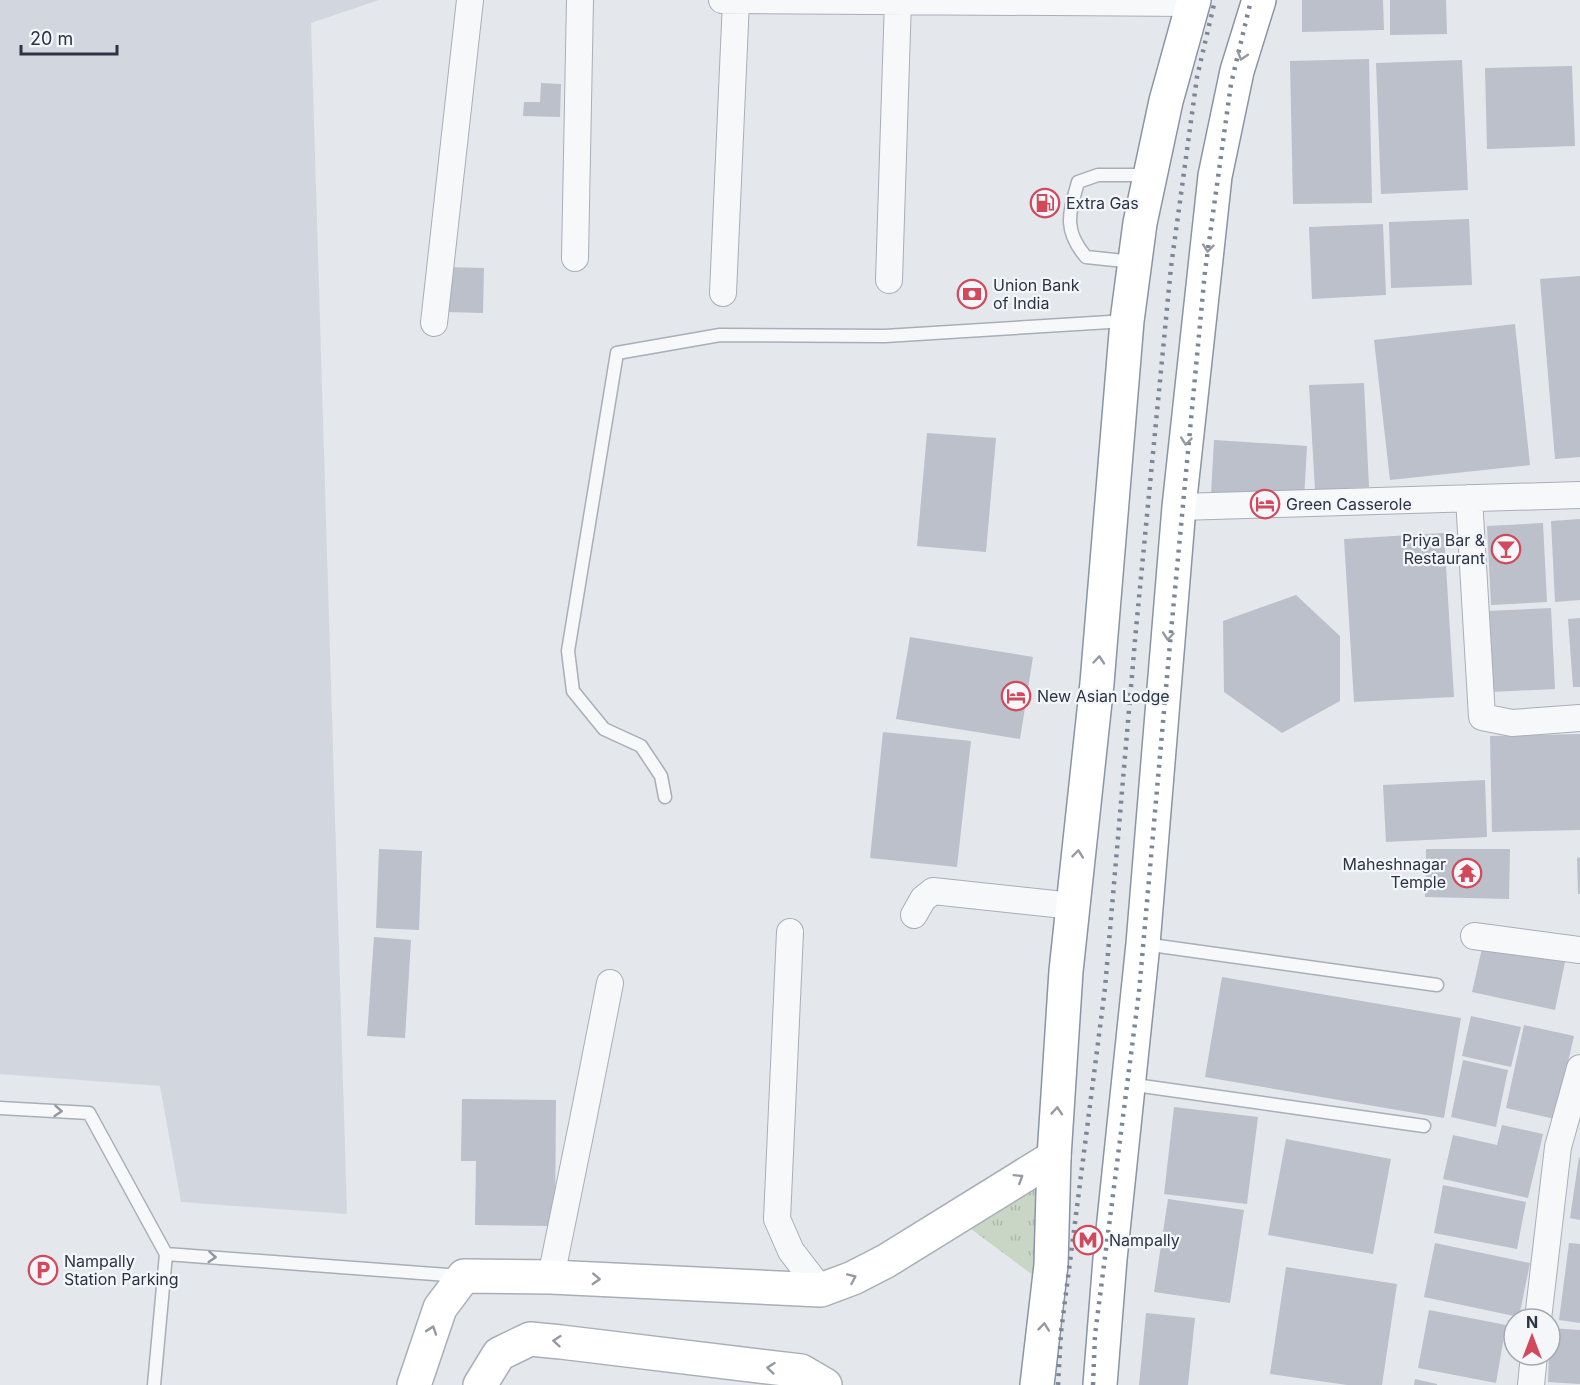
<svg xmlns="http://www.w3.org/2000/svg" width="1580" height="1385" font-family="Inter,sans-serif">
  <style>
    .built { fill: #d2d6de }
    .park { fill: url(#park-tufts) }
    .building { fill: #bbc0ca }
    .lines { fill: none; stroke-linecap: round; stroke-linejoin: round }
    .lane-casing { stroke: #a9aeb7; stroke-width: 15 }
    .street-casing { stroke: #a9aeb7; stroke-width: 28 }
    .secondary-casing { stroke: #a9aeb7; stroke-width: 36 }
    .highway-casing { stroke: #8b94a3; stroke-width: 36 }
    .lane { stroke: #f7f8fa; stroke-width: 12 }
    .street { stroke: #f7f8fa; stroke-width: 26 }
    .secondary { stroke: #fff; stroke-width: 33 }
    .highway { stroke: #fff; stroke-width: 33 }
    .rail { stroke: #7d8696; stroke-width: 4.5; stroke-dasharray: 3 6; stroke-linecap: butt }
    .oneway { stroke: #959aa2 }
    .oneway2 { stroke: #9196a0 }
    .labels { text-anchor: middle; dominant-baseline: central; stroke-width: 4.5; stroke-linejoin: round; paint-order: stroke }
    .poi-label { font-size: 16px; fill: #2b3445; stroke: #f4f6f9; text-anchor: start }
  </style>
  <defs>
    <pattern id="park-tufts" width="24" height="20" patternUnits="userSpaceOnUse" patternTransform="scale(1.5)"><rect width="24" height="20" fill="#c9d6c5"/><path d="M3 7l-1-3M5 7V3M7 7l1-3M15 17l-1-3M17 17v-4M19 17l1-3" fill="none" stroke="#adb8ab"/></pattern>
  </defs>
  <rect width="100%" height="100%" fill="#e4e7ec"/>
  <path class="built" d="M0 0H379L311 23 347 1214 181 1202 160 1086 0 1074Z"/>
  <path class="park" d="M1063 1155 1042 1282 959 1220Z"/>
  <path class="building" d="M1302 0H1383L1384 30 1302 32Z
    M1390 0H1446L1447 34 1390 35Z
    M1369 59 1372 203 1293 204 1290 61Z
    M1462 60 1468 190 1381 194 1376 63Z
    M1572 66 1575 146 1487 149 1485 68Z
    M541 83 561 84 560 117 523 116 524 102H540Z
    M1469 219 1472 285 1391 288 1389 222Z
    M1383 224 1386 295 1312 299 1309 227Z
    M446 267 484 268 483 313 444 312Z
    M1580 276V457L1555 459 1540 279Z
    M1515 324 1530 465 1390 480 1374 340Z
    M1364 383 1369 487 1315 490 1309 385Z
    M927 433 996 438 986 552 917 546Z
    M1214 440 1307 446 1304 500 1211 494Z
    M1580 519V600L1555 602 1551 521Z
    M1543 523 1547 602 1491 605 1487 526Z
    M1444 533 1454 697 1354 702 1344 539Z
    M1296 595 1340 636V701L1282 733 1224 692 1223 621Z
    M1551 608 1555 689 1491 692 1487 611Z
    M1580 618V687H1573L1568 619Z
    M910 637 1033 657 1020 739 896 719Z
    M883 732 971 741 957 867 870 858Z
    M1580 734V830L1492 832 1490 736Z
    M1485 780 1487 837 1386 842 1383 785Z
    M379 849 422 851 419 930 376 928Z
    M1426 849H1510L1509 899 1425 897Z
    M1580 857V894H1578L1577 858Z
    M374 937 411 940 405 1038 367 1036Z
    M1483 944 1565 962 1555 1010 1472 992Z
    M1222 977 1461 1018 1444 1118 1205 1077Z
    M1471 1016 1521 1027 1511 1067 1462 1056Z
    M1524 1025 1574 1036 1555 1119 1506 1108Z
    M1463 1060 1508 1070 1496 1127 1451 1117Z
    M462 1099 556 1100 555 1226 475 1225 476 1161H461Z
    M1174 1107 1258 1117 1247 1204 1164 1194Z
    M1502 1125 1543 1134 1528 1198 1443 1179 1453 1135 1497 1145Z
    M1286 1139 1391 1159 1373 1254 1268 1235Z
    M1579 1157 1580 1158V1220L1570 1218Z
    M1443 1185 1526 1202 1517 1249 1434 1233Z
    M1168 1199 1244 1210 1230 1303 1154 1292Z
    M1435 1243 1530 1263 1519 1317 1424 1297Z
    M1569 1243 1580 1244V1323L1559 1320Z
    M1286 1267 1397 1284 1382 1385H1347L1270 1374Z
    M1429 1310 1506 1325 1496 1383 1418 1368Z
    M1146 1313 1195 1318 1188 1385H1139Z
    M1550 1328 1580 1330V1384L1548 1382Z
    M1415 1379 1437 1384V1385H1414Z"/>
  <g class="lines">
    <g class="lane-casing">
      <path id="lane" d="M1134 262 1086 257C1063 230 1069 214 1078 182L1098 175H1150
        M665 797 661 776 641 746 604 729 573 691 568 651 617 353 720 335 885 336 1126 321
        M1144 944 1437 985
        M1128 1084 1424 1126
        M0 1108 89 1113 166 1254 461 1276
        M154 1385 166 1254"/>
    </g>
    <g class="street-casing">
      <path id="street" d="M722 0 1193 3
        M575 258 580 0
        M889 280 898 0
        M723 293 736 1
        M434 323 470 0
        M1469 498 1482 717 1512 723 1580 718
        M1179 507 1580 495
        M914 915 923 899 933 891 1073 906
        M790 932 777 1219 791 1251 821 1290
        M1474 936 1580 950
        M551 1277 583 1120 610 983
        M1538 1319 1558 1147 1580 1068
        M1531 1385 1534 1355"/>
    </g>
    <g class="secondary-casing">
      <path id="secondary" d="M414 1385 440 1308 464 1276 551 1277 821 1290 853 1278 886 1261 1054 1157
        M480 1385 499 1354 530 1339 561 1342 801 1371 825 1385"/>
    </g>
    <g class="highway-casing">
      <path id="highway" d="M1037 1385 1051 1265 1054 1157 1066 971 1097 683 1127 321 1140 223 1166 101 1194 0
        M1100 1385 1110 1259 1143 944 1179 507 1215 176 1237 71 1259 0"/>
    </g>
    <use href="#lane" class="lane"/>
    <use href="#street" class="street"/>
    <use href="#secondary" class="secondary"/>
    <use href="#highway" class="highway"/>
    <path class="rail" d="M1058 1385 1061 1332 1105 988 1136 629 1171 267 1197 77 1215 0
      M1093 1385 1095 1335 1139 992 1171 632 1205 271 1231 84 1251 0"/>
  </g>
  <defs><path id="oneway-chevron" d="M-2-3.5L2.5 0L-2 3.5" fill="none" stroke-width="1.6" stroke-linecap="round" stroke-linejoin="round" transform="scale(1.5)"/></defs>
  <g class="oneway">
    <use href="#oneway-chevron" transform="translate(1242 56) rotate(107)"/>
    <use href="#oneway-chevron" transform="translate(1208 248) rotate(96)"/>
    <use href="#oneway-chevron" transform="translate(1186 441) rotate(96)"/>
    <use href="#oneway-chevron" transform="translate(1168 636) rotate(95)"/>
    <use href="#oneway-chevron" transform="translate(1099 660) rotate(-85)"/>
    <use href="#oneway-chevron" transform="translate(1078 854) rotate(-84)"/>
    <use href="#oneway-chevron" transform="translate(1057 1111) rotate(-86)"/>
    <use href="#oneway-chevron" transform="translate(1019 1178) rotate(-32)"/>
    <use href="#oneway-chevron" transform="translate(852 1278) rotate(-24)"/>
    <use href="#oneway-chevron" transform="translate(596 1279) rotate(3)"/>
    <use href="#oneway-chevron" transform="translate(1044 1327) rotate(-84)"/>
    <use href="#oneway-chevron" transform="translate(432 1330) rotate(-71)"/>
    <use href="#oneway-chevron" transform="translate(557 1341) rotate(-175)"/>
    <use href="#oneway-chevron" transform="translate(771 1368) rotate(-174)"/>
  </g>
  <g class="oneway2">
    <use href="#oneway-chevron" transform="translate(58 1111) rotate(4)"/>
    <use href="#oneway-chevron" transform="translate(212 1257) rotate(4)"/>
  </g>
  <defs>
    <g id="fuel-ring" transform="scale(1.5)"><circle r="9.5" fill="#f4f6f9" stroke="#d1495b" stroke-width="1.5"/><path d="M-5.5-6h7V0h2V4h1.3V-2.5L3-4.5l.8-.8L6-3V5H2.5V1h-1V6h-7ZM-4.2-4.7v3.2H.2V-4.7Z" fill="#d1495b"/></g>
    <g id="bank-ring" transform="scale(1.5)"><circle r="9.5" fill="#f4f6f9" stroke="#d1495b" stroke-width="1.5"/><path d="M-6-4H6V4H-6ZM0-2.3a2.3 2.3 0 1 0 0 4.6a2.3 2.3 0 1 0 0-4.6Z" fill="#d1495b"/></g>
    <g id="hotel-ring" transform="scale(1.5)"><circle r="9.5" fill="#f4f6f9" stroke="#d1495b" stroke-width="1.5"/><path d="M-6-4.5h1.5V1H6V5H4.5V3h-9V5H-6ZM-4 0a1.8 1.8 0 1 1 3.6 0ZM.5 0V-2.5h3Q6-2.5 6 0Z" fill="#d1495b"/></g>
    <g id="bar-ring" transform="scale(1.5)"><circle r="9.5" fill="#f4f6f9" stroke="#d1495b" stroke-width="1.5"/><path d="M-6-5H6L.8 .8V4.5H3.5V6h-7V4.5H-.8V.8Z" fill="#d1495b"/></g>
    <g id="temple-ring" transform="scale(1.5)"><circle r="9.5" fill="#f4f6f9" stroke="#d1495b" stroke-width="1.5"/><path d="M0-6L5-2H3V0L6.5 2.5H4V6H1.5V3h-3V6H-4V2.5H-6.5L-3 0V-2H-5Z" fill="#d1495b"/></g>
    <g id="metro-ring" transform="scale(1.5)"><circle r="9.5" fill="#f4f6f9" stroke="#d1495b" stroke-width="1.5"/><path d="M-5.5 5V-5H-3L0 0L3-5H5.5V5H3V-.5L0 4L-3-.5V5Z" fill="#d1495b"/></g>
    <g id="parking-ring" transform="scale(1.5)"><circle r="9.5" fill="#f4f6f9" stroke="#d1495b" stroke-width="1.5"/><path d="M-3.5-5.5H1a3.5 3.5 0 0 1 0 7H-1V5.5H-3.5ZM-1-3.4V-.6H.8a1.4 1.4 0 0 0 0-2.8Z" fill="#d1495b"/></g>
  </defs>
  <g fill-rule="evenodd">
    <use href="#fuel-ring" x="1045" y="203"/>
    <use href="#bank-ring" x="972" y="294"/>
    <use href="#hotel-ring" x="1265" y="504"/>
    <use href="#bar-ring" x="1506" y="549"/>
    <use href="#hotel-ring" x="1016" y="696"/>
    <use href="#temple-ring" x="1467" y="873"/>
    <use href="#metro-ring" x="1088" y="1240"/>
    <use href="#parking-ring" x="43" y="1270"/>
  </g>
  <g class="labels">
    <g class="poi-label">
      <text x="1066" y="203">Extra Gas</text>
      <text x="993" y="285">Union Bank<tspan x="993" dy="18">of India</tspan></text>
      <text x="1286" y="504">Green Casserole</text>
      <text x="1485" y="540" text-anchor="end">Priya Bar &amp;<tspan x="1485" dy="18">Restaurant</tspan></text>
      <text x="1037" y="696">New Asian Lodge</text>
      <text x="1446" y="864" text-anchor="end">Maheshnagar<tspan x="1446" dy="18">Temple</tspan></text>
      <text x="1109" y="1240">Nampally</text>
      <text x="64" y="1261">Nampally<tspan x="64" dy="18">Station Parking</tspan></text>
    </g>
  </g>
  <g transform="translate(1532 1337)"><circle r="28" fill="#f4f6f9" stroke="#a4a8b1" stroke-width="1.5"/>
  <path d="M0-4.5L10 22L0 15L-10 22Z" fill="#d1495b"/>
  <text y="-9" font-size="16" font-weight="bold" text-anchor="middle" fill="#2b3445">N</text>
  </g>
  <path d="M21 45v9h96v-9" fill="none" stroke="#2b3445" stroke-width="3"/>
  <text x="30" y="45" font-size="18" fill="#2b3445" stroke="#f4f6f9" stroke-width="4.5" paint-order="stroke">20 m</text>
</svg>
